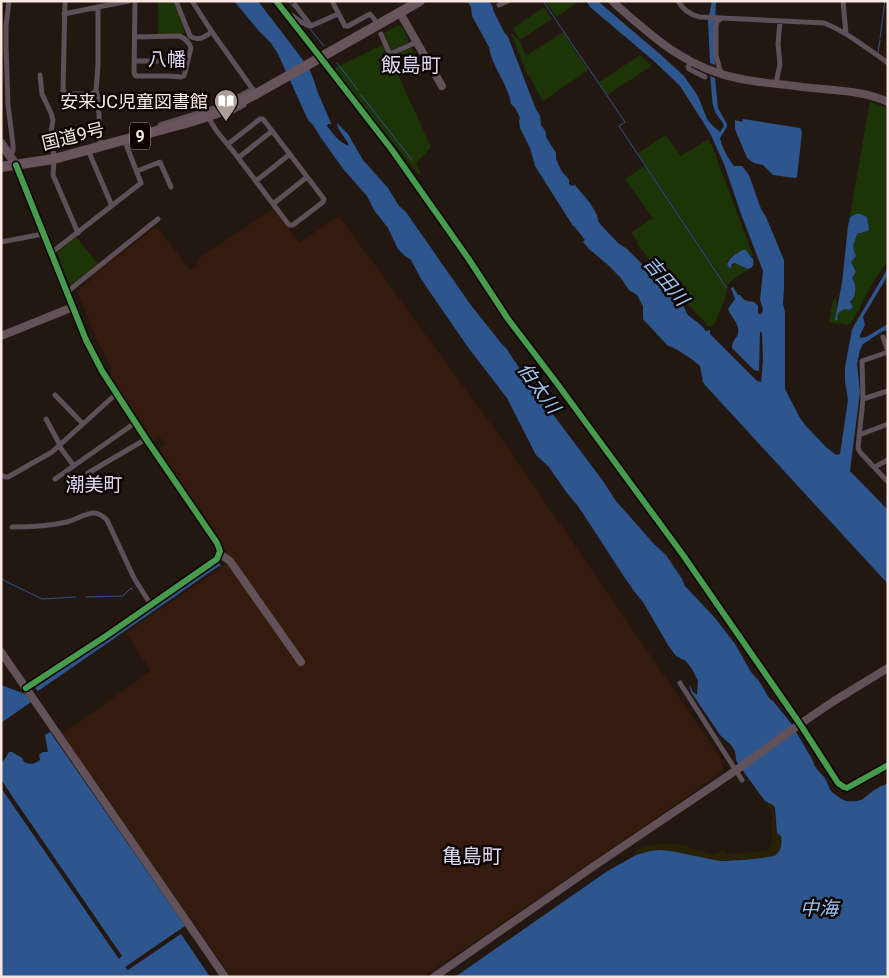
<svg xmlns="http://www.w3.org/2000/svg" width="889" height="978" font-family="Roboto,'Noto Sans JP',sans-serif">
  <style>
    .built { fill: #341b0d }
    .green { fill: #1d3406 }
    .sand { fill: #292104 }
    .water { fill: #2e568e }
    .lines { fill: none; stroke-linecap: round; stroke-linejoin: round }
    .stream { stroke: #2e568e; stroke-width: 1 }
    .street { stroke: #5e5059; stroke-width: 5 }
    .secondary { stroke: #63515a; stroke-width: 8 }
    .primary { stroke: #614e57; stroke-width: 9 }
    .highway { stroke: #69545e; stroke-width: 10 }
    .cycleway-casing { stroke: #0c0502; stroke-width: 9 }
    .cycleway { stroke: #469c4c; stroke-width: 6 }
    .labels { text-anchor: middle; dominant-baseline: central; stroke-width: 5; stroke-linejoin: round; paint-order: stroke }
    .shield { fill: #0c0502; stroke: #b1a49d; stroke-width: 1 }
    .shield-label { font-size: 16px; font-weight: bold; fill: #f8e8e0 }
    .poi-label { font-size: 18px; fill: #f8e8e0; stroke: #0c0502; text-anchor: end }
    .street-label { font-size: 18px; fill: #f8e8e0; stroke: #0c0502 }
    .neighbourhood-label { font-size: 19px; fill: #e2dbf8; stroke: #0c0502 }
    .water-label { font-size: 19px; font-style: italic; fill: #9dc3f7; stroke: #0c0502 }
    .quarter-label { font-size: 20px; fill: #e2dbf8; stroke: #0c0502 }
  </style>
  <rect width="100%" height="100%" fill="#231711"/>
  <path class="built" d="M273 209 299 243 339 216 501 438 722 760 723 770 684 799 423 977H231L62 734 151 671 126 633 232 560 158 449 165 444 160 437 153 442 110 377 111 368 97 340 77 291 91 280 90 278 153 229H158L160 231 190 270 198 265V259Z"/>
  <path class="green" d="M158 1H173L185 33 182 34H158Z
    M545 1H579V2L556 17Z
    M544 7 552 19 522 39H519L513 28Z
    M398 25 403 28 409 42 392 50 384 33Z
    M563 32 588 70 543 101 542 100 530 77 531 75 528 76 511 33H512L520 42 526 56Z
    M384 44 431 147 416 164 421 173 419 175 333 69Z
    M412 48 420 63 401 72 394 55Z
    M640 55 651 65 650 67 607 95 599 82Z
    M870 101 888 109V260L872 284 852 322 848 325 829 322 832 304 833 300 836 299 837 305 835 321 838 319 837 316 839 312 845 309 850 310 853 307 850 302C858 296 857 285 852 278L856 272 851 262 856 256C851 244 854 246 857 234L868 232 869 229 867 217C862 213 856 214 850 216Z
    M666 135 681 156 707 140 708 139 712 146 753 255 751 257 747 250C739 250 732 256 727 262L730 269 731 268 733 265 735 263 750 269 732 280 728 285 726 284 638 153Z
    M645 166 727 288 726 296 715 323 712 326H708L706 323 674 290 637 244 638 242 633 236 632 232 653 218 652 217 625 179Z
    M76 237 98 264 70 286 57 253Z"/>
  <path class="sand" d="M765 801 773 805 774 808 776 833 781 836C782 842 781 850 776 855 772 858 728 861 720 861L671 851 659 850 637 854 635 852 642 847 646 846 662 843 685 845 693 849 699 850 713 855 725 849V854L767 851 771 845 772 842V811Z"/>
  <path class="water" d="M234 1H258L309 68 313 78 318 93 331 123V124H328L327 126C333 134 340 143 349 146L348 143 338 128 337 123 348 134 363 160 388 188 399 206 406 212 470 304 501 343 506 348 528 381 603 481 616 501 654 544 666 555 682 579 685 586 715 618 735 644 751 672 759 681 769 698 773 701 794 727 739 766 736 760 735 751 731 745 720 735 691 692 689 684 693 692 697 695 698 681 692 669 686 661 676 656 668 645 643 602 634 591 623 575 578 506 567 493 548 466 536 455 507 398 467 346 421 279 411 260 405 256 398 249 388 228 374 210 367 196 344 170 321 138 313 125 308 120 278 54 271 43 258 30Z
    M467 1H489L493 7V10L504 32 508 37 535 107 540 116 541 125 546 132V137L556 153V159L560 168 563 173 566 176 569 180V184L572 186 575 185 590 203 597 215 598 221 601 225 618 243 627 249 646 268 648 274 657 284 660 283C664 292 674 299 682 305 686 308 685 312 688 315 694 320 701 324 706 331L710 330V334L757 381 761 382 763 361 762 333 761 332H760L759 370 758 371 754 370 732 348C732 340 737 339 738 333 740 324 731 317 728 309L735 299 731 288 733 287 738 295H740C747 306 752 297 758 306V313L760 315 762 313 763 309 760 300 763 271 741 214 724 164 710 133 680 86 655 62 590 7 586 1H597L600 3 661 55 684 76 698 96 707 119 712 125 720 132 724 126C722 120 716 116 714 109 711 99 712 87 710 76L715 78 718 108 727 124V127L720 138C722 148 728 158 734 166H742L749 175 761 209 766 217 784 260V288L783 304 785 312V389L800 418 806 426 826 447 836 455 840 454 848 400 845 381V367L852 330 855 324 888 268V275L863 317 865 325 860 335V338L866 337 888 324V330L883 331 863 344 860 350 857 364 860 392 850 471 888 510V584L705 385 703 382 700 366C695 361 675 347 668 346L643 319V306L637 295 629 290 620 277 608 265 589 249 583 242 585 240 574 226H573L535 166 530 148 520 128 519 121 520 118C518 113 516 108 511 104 508 83 492 68 489 47L472 16 471 7Z
    M712 1H716L714 48 715 65 710 63 708 20Z
    M743 119 800 128 802 132 797 177 795 178 773 175 763 165 754 163 747 158 735 129V120L742 122Z
    M856 214H861L867 217 869 229 868 231 857 234C854 246 851 244 856 256L851 262 856 272 852 278C857 285 857 296 850 302L853 307 850 310 845 309 839 312 837 316 838 319 835 321V319L842 283 848 226 850 217Z
    M743 250H746L751 257 753 259C754 263 754 268 748 269L735 263 732 264 731 268 730 269 727 264C730 257 737 253 743 250Z
    M219 561 221 567 219 566 38 691 35 688Z
    M1 685 25 694 31 702 1 723Z
    M795 730 813 761C814 768 820 772 824 777 828 782 828 788 832 792 836 795 841 799 846 801 866 803 863 796 878 788 882 785 885 786 888 782V977H455L606 872 636 855 650 851 659 850 671 851 720 861C728 861 773 858 776 855 782 850 782 842 781 836L777 833 775 808 773 805 765 801 741 768Z
    M50 732 185 926 125 967 128 970 181 934 210 977H1V788L119 959 122 956 12 796 1 779V763L5 759 9 752H12L22 758 24 762C30 765 35 764 40 760L39 755 43 752H48L45 735Z"/>
  <g class="lines">
    <path class="stream" d="M289 1 293 7
      M543 1 625 122 619 126 727 288
      M310 29 324 46
      M880 38 885 1
      M878 52 880 40
      M337 63 358 90
      M361 95 412 160
      M1 579 42 599 76 597
      M86 597 123 596 131 588 133 590"/>
    <path class="street" d="M9 1 6 26V47L8 105 13 145V151L10 155
      M65 1 63 91 67 94H92L96 91
      M135 1 134 73 136 76H170L181 77 184 76 191 48C190 43 184 38 180 36L135 37
      M176 1 190 36C198 42 204 37 212 32
      M192 1 212 32 254 91
      M276 1 320 57 392 150 468 258 508 319 556 382 683 555 800 724 838 783 844 787 847 788 888 765
      M332 1 345 26H348L370 14 375 20
      M678 1C683 10 691 15 700 17L824 23C847 32 868 49 888 63
      M843 1 846 34
      M295 5 311 26
      M499 5 508 1
      M98 7 129 1
      M64 14 98 7V65L96 91 98 97 100 133V140
      M286 14C295 14 300 25 311 26L338 14
      M720 19 717 22 716 26V55L721 74
      M381 34 390 54 417 42
      M134 61H188
      M691 62 688 67 689 69 705 77
      M40 75 42 94 51 113 53 120 51 132 54 159 53 175 78 233
      M776 83 780 64 778 44 780 21
      M227 114 244 105
      M210 120C215 131 225 141 233 151 252 176 271 201 289 225H293L323 202 324 199 263 119H260L228 144
      M160 125 218 107 253 89
      M88 150 112 206
      M238 158 272 131
      M137 171 160 162 171 187
      M256 181 290 154
      M273 204 307 177
      M1 242 43 234
      M51 253 141 183 124 139
      M67 292 158 219
      M883 337 888 352
      M888 352 862 361 863 399 858 448 860 452 888 482
      M55 395 83 424
      M863 399 888 391
      M46 419 60 445
      M859 435 888 424
      M59 446 74 466
      M875 468 878 465 888 460
      M88 473 146 439
      M1 475 5 477H8L52 452 116 394
      M55 479 132 425
      M12 527C31 527 49 526 67 522 76 520 85 513 94 513 99 513 103 516 107 520L134 578 151 605
      M680 683 742 780"/>
    <path class="secondary" d="M612 1C653 37 685 68 741 79 761 83 782 84 802 87 829 90 863 90 888 102
      M400 13 442 86
      M16 165 86 340 102 371 146 439 217 543 220 551 217 559 106 636 26 688
      M1 336 73 307
      M220 554 230 561 301 662
      M1 652 225 977
      M434 977 591 868 735 771 800 724 834 701 888 668"/>
    <path class="primary" d="M1 143 16 165"/>
    <path class="highway" d="M1 167 54 159 193 121 220 112 256 94 420 1"/>
    <g class="cycleway-casing">
      <path id="cycleway" d="M276 1 320 57 392 150 468 258 508 319 556 382 683 555 800 724 838 783 844 787 847 788 888 765
        M16 165 86 340 102 371 146 439 217 543 220 551 217 559 106 636 26 688"/>
    </g>
    <use href="#cycleway" class="cycleway"/>
  </g>
  <defs>
    <g id="library-pin" transform="scale(1.25)"><path d="M0 17L-7.5 6A9.5 9.5 0 1 1 7.5 6Z" fill="#ad9f98" stroke="#0c0502"/><path d="M-6-4Q-3-5.5-.7-3.5V5Q-3 3-6 4ZM6-4Q3-5.5 .7-3.5V5Q3 3 6 4Z" fill="#fff"/></g>
  </defs>
  <g fill-rule="evenodd">
    <use href="#library-pin" x="226" y="101"/>
  </g>
  <g class="labels">
    <rect class="shield" x="130" y="122.5" width="20" height="27" rx="4"/>
    <g class="shield-label">
      <text x="140" y="136">9</text>
    </g>
    <g class="poi-label">
      <text x="208" y="101">安来JC児童図書館</text>
    </g>
    <g class="street-label">
      <text transform="translate(73 136) rotate(-14)">国道9号</text>
    </g>
    <g class="neighbourhood-label">
      <text x="167" y="59">八幡</text>
      <text x="94" y="484">潮美町</text>
    </g>
    <g class="water-label">
      <text transform="translate(666 281) rotate(50)">吉田川</text>
      <text transform="translate(539 388) rotate(54)">伯太川</text>
      <text x="819" y="908">中海</text>
    </g>
    <g class="quarter-label">
      <text x="411" y="65">飯島町</text>
      <text x="472" y="856">亀島町</text>
    </g>
  </g>
  <rect width="889" height="978" fill="none" stroke="#f8e8e0" stroke-width="5"/>
</svg>
